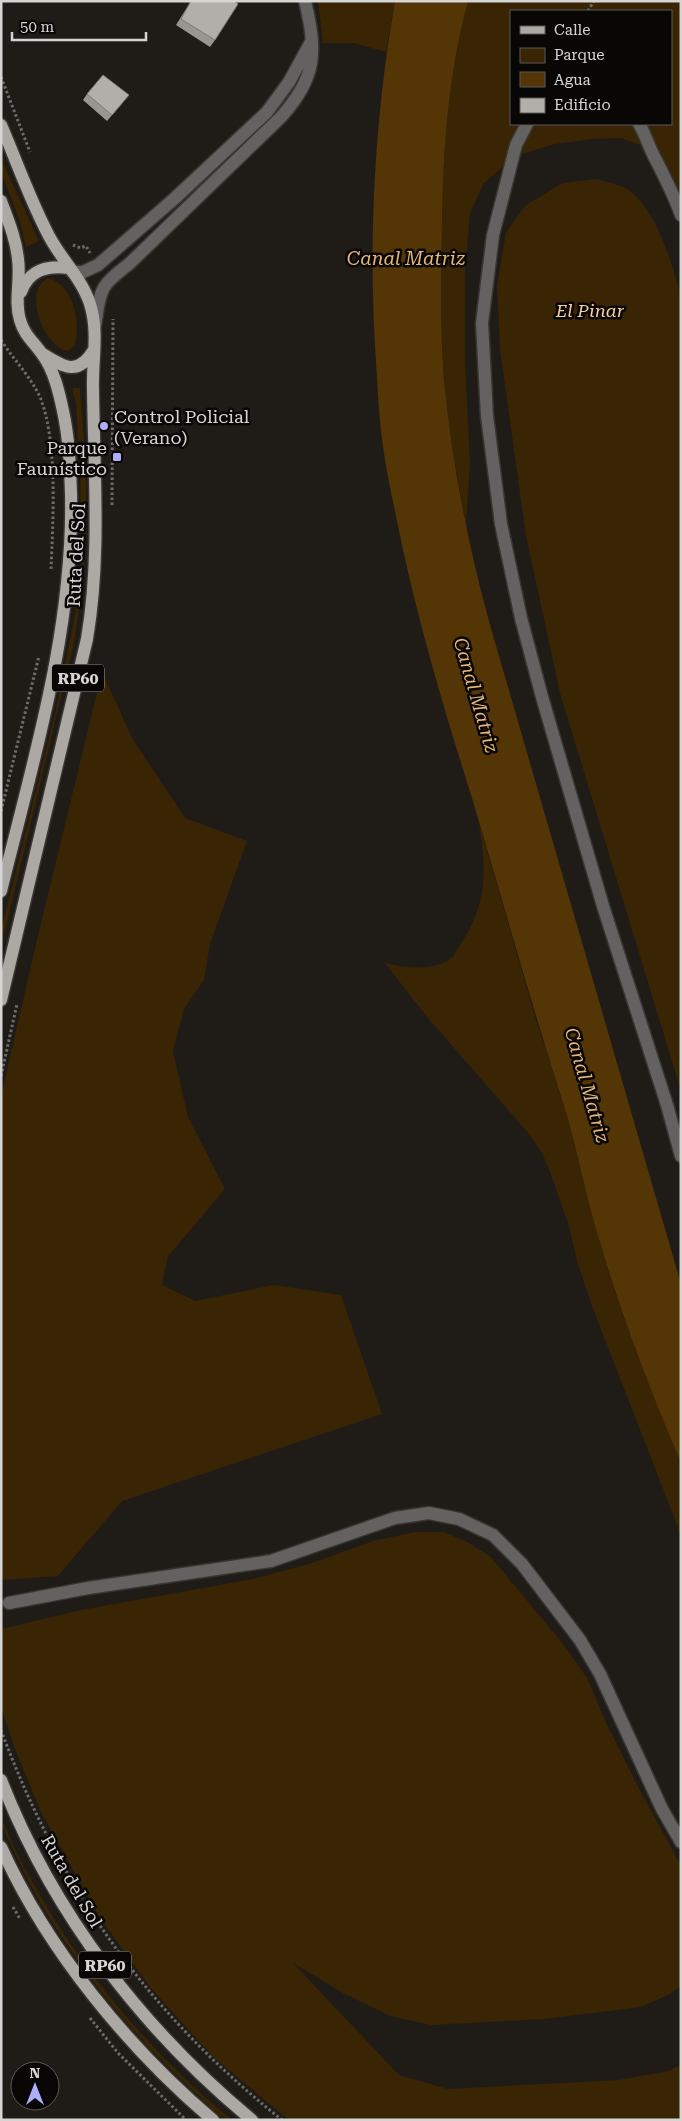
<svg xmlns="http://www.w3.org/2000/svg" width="682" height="2121" font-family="'Roboto Serif',serif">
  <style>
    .green { fill: #392404; fill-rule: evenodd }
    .water { fill: #533506 }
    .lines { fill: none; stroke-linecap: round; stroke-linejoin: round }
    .minor-casing { stroke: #393632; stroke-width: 15 }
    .major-casing { stroke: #393632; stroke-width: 15 }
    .path { stroke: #6e6c69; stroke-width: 3; stroke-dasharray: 2.5 2.5; stroke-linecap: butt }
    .minor { stroke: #636260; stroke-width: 12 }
    .major { stroke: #aca8a4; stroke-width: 12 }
    .wall { fill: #999691 }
    .building { fill: #b2aea9; stroke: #7d7a76 }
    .poi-dot { fill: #adaffb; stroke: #080706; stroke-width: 2 }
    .labels { text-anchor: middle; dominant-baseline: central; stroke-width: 5; stroke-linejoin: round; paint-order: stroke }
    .shield { fill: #080706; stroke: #999796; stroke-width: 1 }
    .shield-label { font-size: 16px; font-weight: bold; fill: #d7d5d3 }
    .park-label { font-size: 18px; font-style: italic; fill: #fad09d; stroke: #080706 }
    .poi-label { font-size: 18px; fill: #d7d5d3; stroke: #080706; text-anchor: start }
    .street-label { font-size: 18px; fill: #d7d5d3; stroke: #080706 }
    .water-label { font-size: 19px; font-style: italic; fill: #e9b675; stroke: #080706 }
  </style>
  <rect width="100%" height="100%" fill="#1f1c18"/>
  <path class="green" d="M318 1H395L386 52 354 43H323Z
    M468 1H681V197L660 152 621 138 592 139 555 144 515 156 484 183 470 213 465 270V362L470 462 466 525C457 476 448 428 444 379 440 327 441 275 442 223 443 148 448 74 468 1ZM511 11H671V124H511Z
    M2 161 39 241 26 247 20 222 1 172Z
    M597 179C606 182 618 184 627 189 657 209 671 262 681 295V1091L560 693 526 536 500 349 497 286 506 232 526 205 563 183Z
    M47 278C74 283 82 325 74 347L67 351C47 347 29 306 39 287 40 284 44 281 47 278Z
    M72 388H80L84 441H78L76 404Z
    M80 455H86V525L83 583 74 643 1 947V931L57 706 76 610 81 545Z
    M102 672 133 740 185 818 247 841 210 944 204 980 184 1009 173 1051 188 1117 225 1189 168 1256 162 1285 195 1301 274 1285 341 1295 382 1414 122 1501 58 1576 1 1580V1097L35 948Z
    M479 823 537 1023 563 1101 602 1250 681 1462V1535L595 1314 578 1265 568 1223 550 1172 542 1153 530 1135 427 1017 384 962C402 969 436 971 451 958 454 956 456 951 458 948 472 928 480 909 483 884 485 864 482 843 479 823Z
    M415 1532H444L469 1543 491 1557 564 1645 587 1678 608 1727 634 1779 681 1866V1986L670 1994 641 2007 544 2019 431 2025 390 2016 343 1993 293 1963 399 2075 448 2089 619 2080 669 2071 681 2065V2120H289L212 2056 150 1987 100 1918 41 1812 15 1749 1 1707V1629L81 1610 253 1579 309 1564 373 1541Z
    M1 1818C51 1934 134 2040 232 2120 220 2120 206 2102 197 2094 140 2043 89 1982 49 1917 31 1888 17 1857 2 1826Z"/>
  <path class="water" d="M395 1H468C448 75 443 150 442 226 441 277 440 329 444 380 452 463 468 545 490 625L681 1284V1462C651 1393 624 1321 602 1249 586 1199 577 1146 561 1096 529 997 502 898 472 798 443 706 416 616 397 521 392 496 386 471 383 446 379 419 378 391 376 363 368 242 374 121 395 1Z"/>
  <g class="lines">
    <g class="minor-casing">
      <path id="minor" d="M527 124 516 145 493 235 482 323 487 416 501 524 521 618 542 697 603 906 667 1105 681 1156
        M639 124C646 135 649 148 656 160 665 178 674 195 681 215
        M72 272H83L98 265 174 199 267 112 289 82 311 42
        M95 326C101 288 99 287 129 264L281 117C317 77 317 52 305 1
        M9 1603 88 1588 271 1561 395 1518 429 1513 459 1519 493 1535 522 1564 580 1640 600 1674 662 1809 681 1842"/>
    </g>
    <g class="major-casing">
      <path id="major" d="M1 125C17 162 30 200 49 236 61 259 82 279 90 304 99 332 92 361 93 390 94 473 101 556 87 639L1 1000
        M1 201C8 220 16 239 18 259 21 279 14 301 20 320 24 335 34 342 42 354 54 370 59 392 63 411 69 438 70 465 71 493 74 629 33 761 1 891
        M21 292C29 270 47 265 69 268
        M43 354C65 368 78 376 94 350
        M1 1780C53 1913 142 2029 252 2120
        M1 1847C47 1949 128 2048 213 2120"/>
    </g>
    <path class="path" d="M588 11 594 1
      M1 77 30 152
      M73 245 80 248 86 246 90 253
      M1 340C14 360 30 376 40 397 58 441 53 520 51 569
      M112 505 113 319
      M1 811 39 656
      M1 1076 17 1004
      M1 1730C60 1890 149 2014 282 2120
      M13 1907 20 1919
      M90 2018 118 2053 186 2120"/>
    <use href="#minor" class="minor"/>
    <use href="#major" class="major"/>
  </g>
  <path class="wall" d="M191 1H234L215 40 210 47 176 25Z
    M87 94 124 101 107 121 83 100Z"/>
  <path class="building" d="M191 1H234L238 4 215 40 181 19Z
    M103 75 129 95 112 115 87 94Z"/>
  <g class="poi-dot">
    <circle cx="104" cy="426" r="5"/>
    <rect x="112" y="452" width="10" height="10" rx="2.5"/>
  </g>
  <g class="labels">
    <g class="shield">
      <rect x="52" y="664.5" width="52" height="27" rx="4"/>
      <rect x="79" y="1951.5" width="52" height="27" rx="4"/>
    </g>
    <g class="shield-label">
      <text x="78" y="678">RP60</text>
      <text x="105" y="1965">RP60</text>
    </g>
    <g class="park-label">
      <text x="590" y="310">El Pinar</text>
    </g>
    <g class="poi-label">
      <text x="114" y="416">Control Policial<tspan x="114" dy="21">(Verano)</tspan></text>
      <text x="107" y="447" text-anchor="end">Parque<tspan x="107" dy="21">Faunístico</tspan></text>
    </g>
    <g class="street-label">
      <text transform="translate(76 555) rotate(-87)">Ruta del Sol</text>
      <text transform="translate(72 1881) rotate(60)">Ruta del Sol</text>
    </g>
    <g class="water-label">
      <text x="406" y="258">Canal Matriz</text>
      <text transform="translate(476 695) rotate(74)">Canal Matriz</text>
      <text transform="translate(587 1085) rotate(74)">Canal Matriz</text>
    </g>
  </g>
  <rect width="682" height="2121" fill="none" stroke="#d7d5d3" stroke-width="5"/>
  <rect x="510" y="10" width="162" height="115" fill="#080706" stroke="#5b5958"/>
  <rect x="520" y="26" width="25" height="8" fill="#aca8a4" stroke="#5b5958"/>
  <text x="554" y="35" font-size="15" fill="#d7d5d3">Calle</text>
  <rect x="520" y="48" width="25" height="15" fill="#392404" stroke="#5b5958"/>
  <text x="554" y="60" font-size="15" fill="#d7d5d3">Parque</text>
  <rect x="520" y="72" width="25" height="15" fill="#533506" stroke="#5b5958"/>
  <text x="554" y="85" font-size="15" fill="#d7d5d3">Agua</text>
  <rect x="520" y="98" width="25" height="15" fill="#b2aea9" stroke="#5b5958"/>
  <text x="554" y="110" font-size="15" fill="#d7d5d3">Edificio</text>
  <g transform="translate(35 2086)"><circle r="24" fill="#080706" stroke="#5b5958"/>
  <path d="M0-4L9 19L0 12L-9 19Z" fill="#adaffb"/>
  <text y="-8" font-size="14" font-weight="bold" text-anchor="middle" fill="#d7d5d3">N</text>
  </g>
  <path d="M12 32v8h134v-8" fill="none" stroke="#d7d5d3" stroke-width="2.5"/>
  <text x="20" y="32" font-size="15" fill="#d7d5d3" stroke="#080706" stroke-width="4" paint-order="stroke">50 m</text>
</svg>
